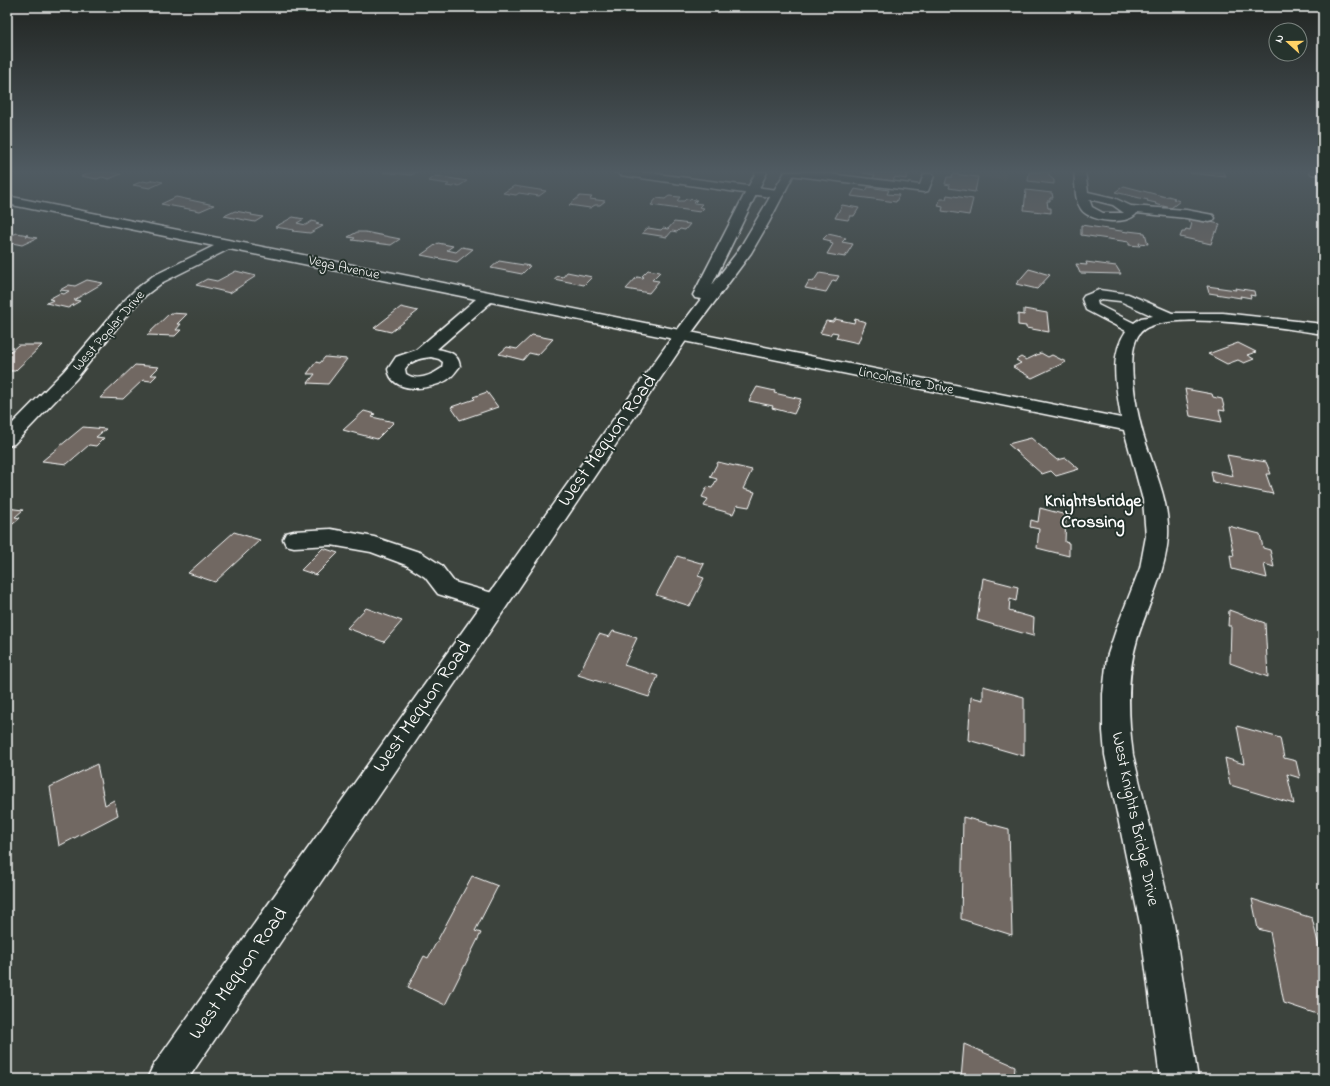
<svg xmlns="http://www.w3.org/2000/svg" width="1330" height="1086" font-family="'Indie Flower',sans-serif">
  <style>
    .built { fill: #4c4e48 }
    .building { fill: #716862; stroke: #fff }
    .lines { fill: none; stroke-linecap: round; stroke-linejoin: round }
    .minor-casing { stroke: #fff; stroke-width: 3 }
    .major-casing { stroke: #fff; stroke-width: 3 }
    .minor { fill: #26332d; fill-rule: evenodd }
    .major { fill: #26332d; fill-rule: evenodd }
    .labels { text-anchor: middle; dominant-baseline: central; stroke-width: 4; stroke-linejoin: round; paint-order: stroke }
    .far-street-label { font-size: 14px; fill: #fff; stroke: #26332d }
    .street-label { font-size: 17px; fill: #fff; stroke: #26332d }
    .neighbourhood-label { font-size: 18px; font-weight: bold; fill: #fff; stroke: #26332d }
    .near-street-label { font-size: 20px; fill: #fff; stroke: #26332d }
  </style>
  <rect width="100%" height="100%" fill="#3c433d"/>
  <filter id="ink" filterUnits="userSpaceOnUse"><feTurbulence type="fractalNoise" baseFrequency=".025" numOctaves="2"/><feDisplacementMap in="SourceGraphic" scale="8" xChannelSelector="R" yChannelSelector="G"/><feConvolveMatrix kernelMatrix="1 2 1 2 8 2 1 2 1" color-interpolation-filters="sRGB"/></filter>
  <g filter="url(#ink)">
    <path class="built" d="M925 172H1007L1005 180Z"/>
    <path class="building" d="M93 172H108L121 174 109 179 102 177 97 179 81 176Z
      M383 172H417L411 175Z
      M864 172H909L906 179 895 177 893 181 873 178 875 175 863 173Z
      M1029 172H1049V176L1054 180V184L1028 181Z
      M1189 172H1224L1226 177 1190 173Z
      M953 174 978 177 975 192 949 188 950 185 945 184 947 177H952Z
      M436 176 467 181 459 186 456 185 453 187 446 186 449 184 428 181Z
      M153 180 163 182 150 188 133 185 143 181 148 182Z
      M514 186 546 191 539 196 519 193 516 195 503 193Z
      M1124 186 1166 197 1168 196 1175 198 1173 199 1180 201 1171 208 1155 204 1156 203 1147 201 1148 200 1115 192Z
      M868 187 889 190 887 194 899 195 896 202 851 196 855 189 866 191Z
      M1026 190 1052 193 1053 198H1050V201H1047L1048 208H1051V213L1024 210Z
      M947 195 973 199 969 215 942 211 943 207 938 206 940 199H946Z
      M580 196 592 197 590 199 605 201 600 205H595L590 208 569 205Z
      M669 196 680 197 677 201H684L686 199 697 200 694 203 702 204 699 207 704 208 700 212 651 205 657 198 665 199Z
      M176 197 214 205 200 211 161 204Z
      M842 205 859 208 854 216H850L848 220 835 218Z
      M235 211 252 214 251 215 263 217 255 222 224 216Z
      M293 217 304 219 297 223 306 225 312 221 319 223 316 224 323 226 310 233 292 231 294 230 275 227Z
      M1190 218 1220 224 1217 232H1215L1211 244 1180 237 1182 232H1185L1186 229 1190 230 1192 223 1188 222Z
      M674 222 690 224 685 230 680 229 677 232 672 231 667 237 642 233 648 228 661 230 663 228 668 229Z
      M1081 225 1128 232V231L1145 233 1148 244 1139 243 1140 246 1129 245V242L1081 235Z
      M357 232H365L400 239 391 245 352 240 355 238 348 237Z
      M17 233 28 235 26 236 37 238 22 245 7 242V237Z
      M828 234 846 238 842 242 853 244 845 257 827 254 833 244 830 243 831 241 823 239Z
      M438 243 453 246 447 250 456 252 462 247 473 249 457 262 421 255Z
      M499 261 530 266 522 274 491 268Z
      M1086 262 1116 266 1121 274 1080 273 1076 264 1087 265Z
      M1029 269 1050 275 1037 289 1016 284Z
      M648 270 660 272 652 280 659 281 649 293 626 289 637 277 643 278 644 277 642 276Z
      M236 271 256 276 230 293 196 285 207 279 217 281Z
      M567 272 592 277 584 285 554 279 558 276 563 277Z
      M819 273 839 276 836 281 833 280 826 292 805 288 809 281 813 282Z
      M87 280 103 283 74 300 80 301 68 308 46 303 54 300 49 299 60 293 64 294 69 291 60 290 69 285 75 286Z
      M1207 286 1236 290 1235 288 1254 291 1255 296 1250 295 1251 298 1240 296 1241 298 1209 293Z
      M401 307 418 311 391 332 374 328Z
      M1024 309 1047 313 1049 332 1026 328V326L1018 325V314L1024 315Z
      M170 313 187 314 177 324H181L176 330H181L175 336 147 335Z
      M835 319 854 323 855 319 866 322 858 343 836 338 838 333 832 332 830 335 820 333 826 321 833 322Z
      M532 335 553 339 538 355 529 353 523 360 499 354 507 347 517 349Z
      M1238 343 1256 352 1247 355 1254 359 1244 363 1238 360 1227 364 1208 354Z
      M18 345H42L15 371H7V353H9Z
      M1041 353 1048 357 1052 355 1066 362 1032 378 1013 367 1021 363 1016 360 1021 357 1026 360Z
      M325 357 347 359 328 384 308 383 315 374H307L316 362 320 363Z
      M135 365 159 367 151 375H157L151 381 143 380 123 399 100 398Z
      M757 387 775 391 774 393 801 399 794 414 772 408 773 406 749 401Z
      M1185 389 1212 394 1213 397 1222 399 1225 411 1219 410 1222 422 1190 416Z
      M487 392 498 407 460 420 451 407 475 399 473 397Z
      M364 411 375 414 372 417 394 422 377 439 343 430Z
      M83 427 106 429 96 437 104 438 96 446 89 445 67 464 42 461Z
      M1031 438 1057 460 1066 458 1079 469 1056 476 1051 471 1042 474 1008 444Z
      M1227 455 1266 462 1271 474H1266L1273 494 1213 482 1211 471 1233 476Z
      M718 462 752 470 743 489 755 492 749 507 737 505 733 514 704 506 708 499 702 497 707 487 712 488 717 479 710 477Z
      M7 508 23 510 15 517 20 518 7 529Z
      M1040 508 1066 515 1065 542 1069 543V556L1037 548 1039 529 1030 527 1031 520 1038 522Z
      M1228 526 1260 534 1263 548 1270 550 1274 567 1264 564 1267 578 1232 569 1230 555 1234 556Z
      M234 532 260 540 215 582 188 573Z
      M323 548 338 553 316 575 301 570Z
      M677 556 704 564 698 576 704 578 690 606 656 595Z
      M983 578 1018 587 1016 601 1010 599 1009 611 1034 618 1033 636 977 620Z
      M366 608 402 621 384 642 347 628Z
      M1229 610 1265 623 1268 677 1230 663 1231 626H1228Z
      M613 631 637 638 624 665 658 676 649 697 578 675 599 634 609 637Z
      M983 686 1024 697V756L968 740 971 697 983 700Z
      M1237 726 1280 738 1284 758 1296 761 1300 778 1287 774 1294 804 1230 785 1225 758 1244 764Z
      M97 764 105 805 114 800 118 815 59 846 50 787Z
      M963 817 1009 829 1012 935 961 919Z
      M472 876 498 886 475 931 481 933 445 1005 408 987 424 956 428 958Z
      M1252 899 1312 918 1323 963V1016L1284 1003 1270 932 1258 929Z
      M964 1044 1015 1066 1014 1079H961Z"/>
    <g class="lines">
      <g class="minor-casing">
        <path id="minor" d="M615 172H642L778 190 782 192 784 194 782 196 778 198 621 175Z
          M784 172H813L920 185 924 174H932L934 176 928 191 924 192 790 175Z
          M1074 172H1085L1088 192 1114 198 1131 206 1186 210 1213 215 1215 218 1213 221 1209 222 1186 218 1137 213C1128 226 1089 222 1081 209 1074 199 1076 184 1074 172ZM1089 199 1113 205 1124 213H1103L1092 207Z
          M7 196 1121 418C1117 389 1108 357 1126 331L1086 310 1082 299 1084 296 1099 290 1128 294 1172 313H1223L1323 324V334C1289 329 1162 307 1140 333 1124 352 1137 412 1143 434 1153 468 1170 501 1168 536 1166 573 1147 606 1137 640 1126 677 1128 717 1133 755L1174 924 1198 1079H1160L1140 924 1105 755 1103 731V694L1107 657 1117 627 1140 568 1146 536 1143 500 1124 430 491 302 437 349C448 351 458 353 460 366 456 371 453 376 447 380 430 390 392 395 388 369L396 357 416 350 476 299 229 249 163 282 146 295 131 310 76 379 14 444 7 446V429L64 371 121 304 136 289 153 276 214 246 7 204ZM1101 299 1120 301 1153 316 1141 318 1134 323 1098 305 1097 301ZM431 357 439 359 443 362 442 368C432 375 417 382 406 374L405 369C410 360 422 358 431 357Z
          M331 529 374 537 422 553 441 565 454 582 503 596 507 603 503 610 495 612 438 594 425 577 406 565 371 552 331 545 294 547 286 545 283 539 286 533 294 531Z"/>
      </g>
      <g class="major-casing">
        <path id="major" d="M756 172H767L712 285 738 251 785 172H795L769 222 751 253 687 339 188 1079H147L153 1066 675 333 701 299 695 298 693 295Z
          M1310 172H1323V175L1312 174Z"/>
      </g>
      <use href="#minor" class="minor"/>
      <use href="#major" class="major"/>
    </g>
  </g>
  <linearGradient id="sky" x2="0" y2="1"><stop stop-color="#212522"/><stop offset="0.53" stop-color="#505b62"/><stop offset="1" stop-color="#505b62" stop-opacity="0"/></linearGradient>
  <rect width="1330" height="324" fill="url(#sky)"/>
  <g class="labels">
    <g class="far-street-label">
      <text transform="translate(344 268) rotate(12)">Vega Avenue</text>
      <text transform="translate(109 331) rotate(-49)">West Poplar Drive</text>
      <text transform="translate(906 381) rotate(11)">Lincolnshire Drive</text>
    </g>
    <g class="street-label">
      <text transform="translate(1135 819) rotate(78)">West Knights Bridge Drive</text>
    </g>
    <g class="neighbourhood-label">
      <text x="1093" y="502">Knightsbridge<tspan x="1093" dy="21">Crossing</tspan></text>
    </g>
    <g class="near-street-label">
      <text transform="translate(608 441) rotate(-55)">West Mequon Road</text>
      <text transform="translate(423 707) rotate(-55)">West Mequon Road</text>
      <text transform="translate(239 974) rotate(-55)">West Mequon Road</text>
    </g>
  </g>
  <rect width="1330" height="1086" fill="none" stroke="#26332d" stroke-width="24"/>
  <rect x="12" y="12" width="1306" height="1062" fill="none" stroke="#fff" stroke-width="1.5" filter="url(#ink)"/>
  <g transform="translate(1288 42) rotate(291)"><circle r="19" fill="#26332d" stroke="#7d8581"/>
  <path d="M0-3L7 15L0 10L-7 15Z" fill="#ffd166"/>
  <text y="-6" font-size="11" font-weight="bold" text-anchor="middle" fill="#ffffff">N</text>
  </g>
</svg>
